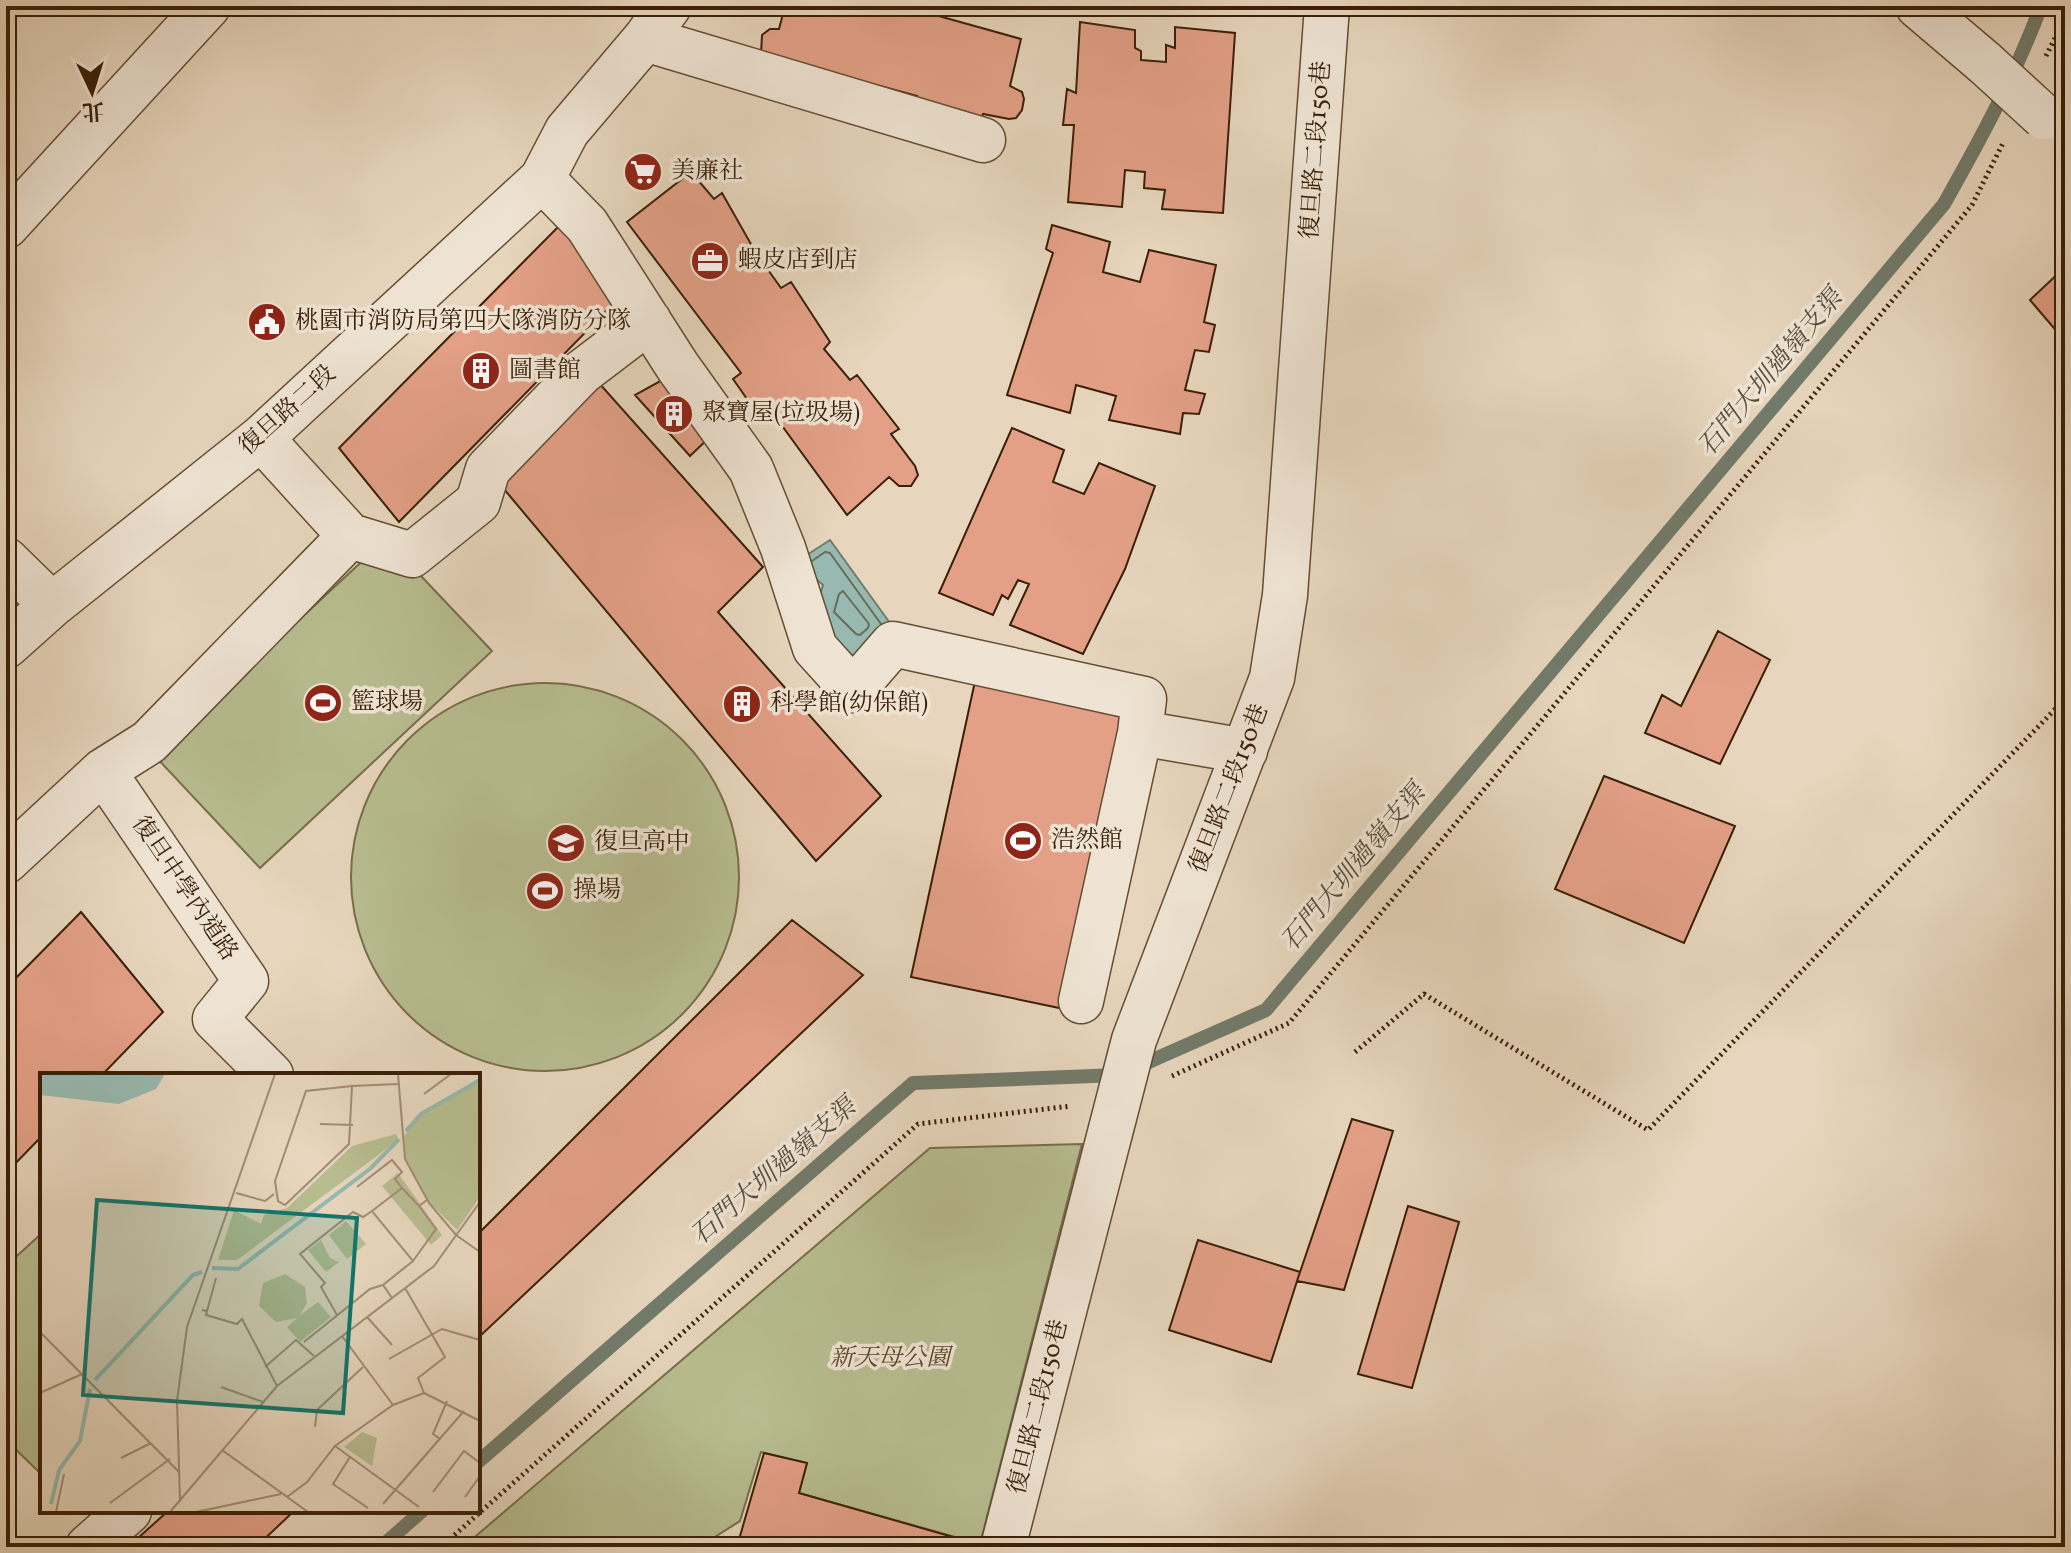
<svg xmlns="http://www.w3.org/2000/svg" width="2071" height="1553" font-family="Vollkorn,'Noto Serif TC',serif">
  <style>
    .green { fill: #b7bd90; stroke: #786e4b; stroke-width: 2 }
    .water { fill: #97b9af; stroke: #727b6b; stroke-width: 2 }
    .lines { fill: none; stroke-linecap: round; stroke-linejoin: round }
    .shore { stroke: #686c5a; stroke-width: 2 }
    .stream { stroke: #727b6b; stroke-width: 14 }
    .building { fill: #e3a087; stroke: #3a1f06; stroke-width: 2 }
    .minor-casing { stroke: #654d34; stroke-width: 47 }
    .path { stroke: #3a1f06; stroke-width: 5; stroke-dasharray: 2 4; stroke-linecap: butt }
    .minor { stroke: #efe4d4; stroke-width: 44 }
    .minor-bridge-casing { stroke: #654d34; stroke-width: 47; stroke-linecap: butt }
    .minor-bridge { stroke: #efe4d4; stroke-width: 44 }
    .labels { text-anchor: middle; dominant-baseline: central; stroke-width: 7; stroke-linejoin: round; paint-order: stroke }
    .street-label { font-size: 24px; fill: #3a1f06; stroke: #efe4d4 }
    .poi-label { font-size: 24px; fill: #3a1f06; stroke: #efe4d4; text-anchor: start }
    .park-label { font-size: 24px; font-style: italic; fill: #594628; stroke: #efe4d4 }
    .water-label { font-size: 26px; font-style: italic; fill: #564d39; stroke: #efe4d4 }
    .inset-river { fill: none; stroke: #97b9af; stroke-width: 4 }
    .inset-road { fill: none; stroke: #a28d74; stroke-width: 2 }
    .view { fill: #0f766e; fill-opacity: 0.15; stroke: #0f766e; stroke-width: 4 }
    .inset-edge { fill: none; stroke: #3a1f06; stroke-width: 4 }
  </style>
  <rect width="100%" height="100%" fill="#e7d6bd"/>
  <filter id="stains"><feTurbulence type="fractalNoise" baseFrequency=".0025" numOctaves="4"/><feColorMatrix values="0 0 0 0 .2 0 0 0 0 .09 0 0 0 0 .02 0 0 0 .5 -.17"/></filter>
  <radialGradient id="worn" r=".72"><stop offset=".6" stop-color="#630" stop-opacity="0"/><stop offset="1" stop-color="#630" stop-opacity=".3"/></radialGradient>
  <path class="green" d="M386 539 492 651 260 868 154 755Z
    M351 877a194 194 0 1 1 388 0a194 194 0 1 1-388 0Z
    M1082 1144 980 1544 799 1493 807 1463 761 1452 740 1521 699 1547H463L930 1148Z
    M42 1233V1475L6 1440V1266Z"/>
  <path class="water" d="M830 540 895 630 856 661 813 616 823 585 796 562Z"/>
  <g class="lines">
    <path class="shore" d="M812 561 825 552 830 553 881 624
      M843 591 869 624 868 628 860 635 856 634 834 612 839 594Z"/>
    <path class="stream" d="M478 1462 913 1083 1119 1075 1266 1010 1944 204C1980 140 2015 76 2041 6
      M381 1547 422 1511"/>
  </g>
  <path class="building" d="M785 6H903L1021 39 1010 86 1022 92 1024 99 1022 110 1016 118 1009 119 983 114 980 122 914 105 917 96 761 54 762 35 770 29H779Z
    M1080 22 1135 30V48L1141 51V60L1166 62V45L1175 48V27L1235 33 1223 213 1162 209 1165 190 1144 188 1145 172 1125 170 1122 207 1068 202 1074 125H1063L1067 89 1076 93Z
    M691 172 714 199 722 193 756 253 781 288 791 282 830 342 824 349 850 380 857 375 899 429 891 434 915 466 918 475 911 486H899L889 477 847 515 772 412 761 419 733 379 741 373 627 222Z
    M562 223 623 294 399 522 339 448Z
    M1052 225 1110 242 1103 272 1140 282 1149 250 1216 265 1204 322 1215 325 1209 352 1195 350 1185 390 1205 394 1199 414 1183 413 1180 434 1109 420 1116 396 1076 385 1070 413 1007 395 1053 253 1046 249Z
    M2065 267V341L2030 300Z
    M590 373 763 567 718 612 881 796 816 861 498 482Z
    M664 379 714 433 690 456 635 395Z
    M1012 428 1064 450 1053 482 1084 494 1099 463 1155 486 1125 569 1083 654 1010 625 1029 584 1018 580 1008 599 1002 595 993 615 939 593Z
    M1718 631 1770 660 1720 764 1645 733 1662 695 1681 706Z
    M977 672 1134 705 1069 1010 911 977Z
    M1604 776 1735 826 1684 943 1555 889Z
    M81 912 163 1012 102 1075H42V1136L6 1173V988Z
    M792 920 863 975 478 1338V1234Z
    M1352 1119 1393 1131 1344 1290 1297 1281Z
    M1408 1206 1459 1222 1412 1388 1358 1374Z
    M1198 1240 1300 1272 1271 1362 1169 1330Z
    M764 1453 807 1463 799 1493 967 1541 965 1547H754L738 1543Z
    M168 1511H294L256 1547H128Z"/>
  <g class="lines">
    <g class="minor-casing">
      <path id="minor" d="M1918 6 1985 63
        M645 39 983 140
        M542 179 587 225 678 367 751 469 783 548 815 648 853 690 893 644 1144 699 1140 733
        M6 226 208 6
        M261 438 350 536 412 555 478 502 488 469 582 372 649 321
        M6 560 52 605
        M6 646 52 605 261 438 542 179 567 131 645 39 669 6
        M103 771 246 981 215 1019 271 1075
        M6 861 103 771 149 742 350 536
        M1081 1001 1140 733 1245 751
        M88 1547 129 1511
        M1003 1547 1134 1040 1272 678 1285 595 1327 6"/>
    </g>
    <path class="path" d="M2046 56 2065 18
      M1355 1052 1424 994 1648 1130 2065 699
      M1172 1076 1289 1023 1972 205 2004 141
      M441 1547 918 1124 1071 1106"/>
    <use href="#minor" class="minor"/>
    <g class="minor-bridge-casing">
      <path id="minor-bridge" d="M1985 63 2044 117"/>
    </g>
    <use href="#minor-bridge" class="minor-bridge"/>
  </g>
  <defs>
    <g id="supermarket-disc" transform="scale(2)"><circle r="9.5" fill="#8f2418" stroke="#efe4d4"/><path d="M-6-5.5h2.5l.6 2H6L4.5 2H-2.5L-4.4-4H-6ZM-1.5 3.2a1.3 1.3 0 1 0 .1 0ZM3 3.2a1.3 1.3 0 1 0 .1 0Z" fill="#fff"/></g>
    <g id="office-disc" transform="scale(2)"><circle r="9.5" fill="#8f2418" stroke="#efe4d4"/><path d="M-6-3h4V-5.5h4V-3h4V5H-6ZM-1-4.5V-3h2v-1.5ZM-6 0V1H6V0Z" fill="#fff"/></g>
    <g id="civic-disc" transform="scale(2)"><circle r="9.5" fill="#8f2418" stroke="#efe4d4"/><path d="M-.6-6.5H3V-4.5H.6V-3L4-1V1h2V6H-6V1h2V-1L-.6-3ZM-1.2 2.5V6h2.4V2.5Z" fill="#fff"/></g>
    <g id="building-disc" transform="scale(2)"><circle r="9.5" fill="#8f2418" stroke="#efe4d4"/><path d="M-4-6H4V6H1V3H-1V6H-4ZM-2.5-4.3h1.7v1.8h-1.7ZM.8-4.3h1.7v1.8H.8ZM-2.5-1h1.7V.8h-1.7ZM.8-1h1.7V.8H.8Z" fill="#fff"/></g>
    <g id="stadium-disc" transform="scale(2)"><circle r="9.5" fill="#8f2418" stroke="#efe4d4"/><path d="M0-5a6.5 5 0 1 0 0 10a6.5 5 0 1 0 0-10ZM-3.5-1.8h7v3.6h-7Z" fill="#fff"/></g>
    <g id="school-disc" transform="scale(2)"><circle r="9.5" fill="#8f2418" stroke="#efe4d4"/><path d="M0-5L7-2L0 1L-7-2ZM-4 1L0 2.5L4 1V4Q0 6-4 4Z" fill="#fff"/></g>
  </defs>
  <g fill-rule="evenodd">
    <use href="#supermarket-disc" x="643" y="172"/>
    <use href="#office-disc" x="710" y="261"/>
    <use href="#civic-disc" x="267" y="322"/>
    <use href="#building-disc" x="481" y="371"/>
    <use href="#building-disc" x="674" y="414"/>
    <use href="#stadium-disc" x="323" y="703"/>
    <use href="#building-disc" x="742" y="704"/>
    <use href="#stadium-disc" x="1023" y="841"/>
    <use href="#school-disc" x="566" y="843"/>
    <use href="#stadium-disc" x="545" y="891"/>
  </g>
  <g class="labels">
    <g class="street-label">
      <text transform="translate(1317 150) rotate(-86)">復旦路二段150巷</text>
      <text transform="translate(288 411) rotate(-42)">復旦路二段</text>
      <text transform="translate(1230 789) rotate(-69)">復旦路二段150巷</text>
      <text transform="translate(184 889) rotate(56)">復旦中學內道路</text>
      <text transform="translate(1039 1407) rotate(-76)">復旦路二段150巷</text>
    </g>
    <g class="poi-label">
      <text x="671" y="172">美廉社</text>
      <text x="738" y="261">蝦皮店到店</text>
      <text x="295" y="322">桃園市消防局第四大隊消防分隊</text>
      <text x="509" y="371">圖書館</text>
      <text x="702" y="414">聚寶屋(垃圾場)</text>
      <text x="351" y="703">籃球場</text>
      <text x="770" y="704">科學館(幼保館)</text>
      <text x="1051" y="841">浩然館</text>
      <text x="594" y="843">復旦高中</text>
      <text x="573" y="891">操場</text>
    </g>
    <g class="park-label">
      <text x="890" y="1359">新天母公園</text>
    </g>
    <g class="water-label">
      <text transform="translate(1771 373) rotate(-50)">石門大圳過嶺支渠</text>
      <text transform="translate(1354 868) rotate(-50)">石門大圳過嶺支渠</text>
      <text transform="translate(774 1172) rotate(-41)">石門大圳過嶺支渠</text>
    </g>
  </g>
  <g transform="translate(40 1073)">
    <rect width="440" height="440" fill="#e7d6bd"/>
    <path d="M440 7V124L417 157 387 127 365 86 364 63 381 41ZM356 61 358 66 337 83 197 187H178L194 137 221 151 224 142 247 135 312 73ZM358 100 402 162 391 172 342 113ZM306 148 326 171 307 186 289 162ZM281 167 290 185 299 189 286 199 268 177ZM245 201 265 214 267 230 260 242 278 229 291 244 260 269 247 254 257 245 236 249 219 233 223 210ZM322 359 337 365 332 393 304 374Z" fill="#b7bd90"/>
    <path d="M0 1H125L116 16 79 31 0 22Z" fill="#97b9af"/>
    <path class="inset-river" d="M366 58 381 41 440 7M172 195 198 196 331 95 359 66M55 307 153 202 162 199M11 431 19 397 40 368 50 316"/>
    <path class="inset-road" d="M358 1 365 86 389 130 416 162 440 179M312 13 309 71 245 132 238 128 235 108 266 18 312 13 358 11M384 21 411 1M280 51 313 52M317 114 352 87 362 99 355 106 362 115 379 133 387 127M196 120 225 128 234 121M332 138 362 115M373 188 396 156 379 133M365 215 405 284 378 305 384 320M162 237 167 238 176 205M167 238 166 242 197 251 202 246 237 313M297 242 281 214 285 210 260 181 313 139 323 144 332 138 373 188 343 212M327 244 352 272M0 259 140 400M302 263 353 332M264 269 330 216 343 212 352 225M349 286 402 256 440 267M225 294 256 267 274 283M181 314 223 329M0 320 42 301M384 320 440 348M275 354 277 337 323 294M400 366 393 361 407 328M295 373 379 434M182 377 268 439M310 384 293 411 328 435M81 385 111 370M393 419 424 378 440 390M247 424 267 409 295 373 353 332 384 320M425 424 440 403M140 429 137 328 147 254 235 1M70 430 130 386M343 431 424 338M16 439 24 401M130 439 237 313 394 193 440 129M156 439 241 421"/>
    <path class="view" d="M57 127 317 145 303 340 43 322Z"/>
    <rect width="440" height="440" class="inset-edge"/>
  </g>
  <rect width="2071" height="1553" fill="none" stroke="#e7d6bd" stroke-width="32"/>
  <rect x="8" y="8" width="2055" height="1537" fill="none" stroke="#3a1f06" stroke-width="4"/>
  <rect x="16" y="16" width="2039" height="1521" fill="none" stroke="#3a1f06" stroke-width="2"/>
  <g transform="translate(92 92) rotate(176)" stroke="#efe4d4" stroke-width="6" paint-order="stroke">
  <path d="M0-6L14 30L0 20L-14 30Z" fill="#3a1f06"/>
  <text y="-12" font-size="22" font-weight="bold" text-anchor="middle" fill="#3a1f06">北</text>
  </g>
  <rect width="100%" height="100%" filter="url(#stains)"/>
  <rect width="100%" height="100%" fill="url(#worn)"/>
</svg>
